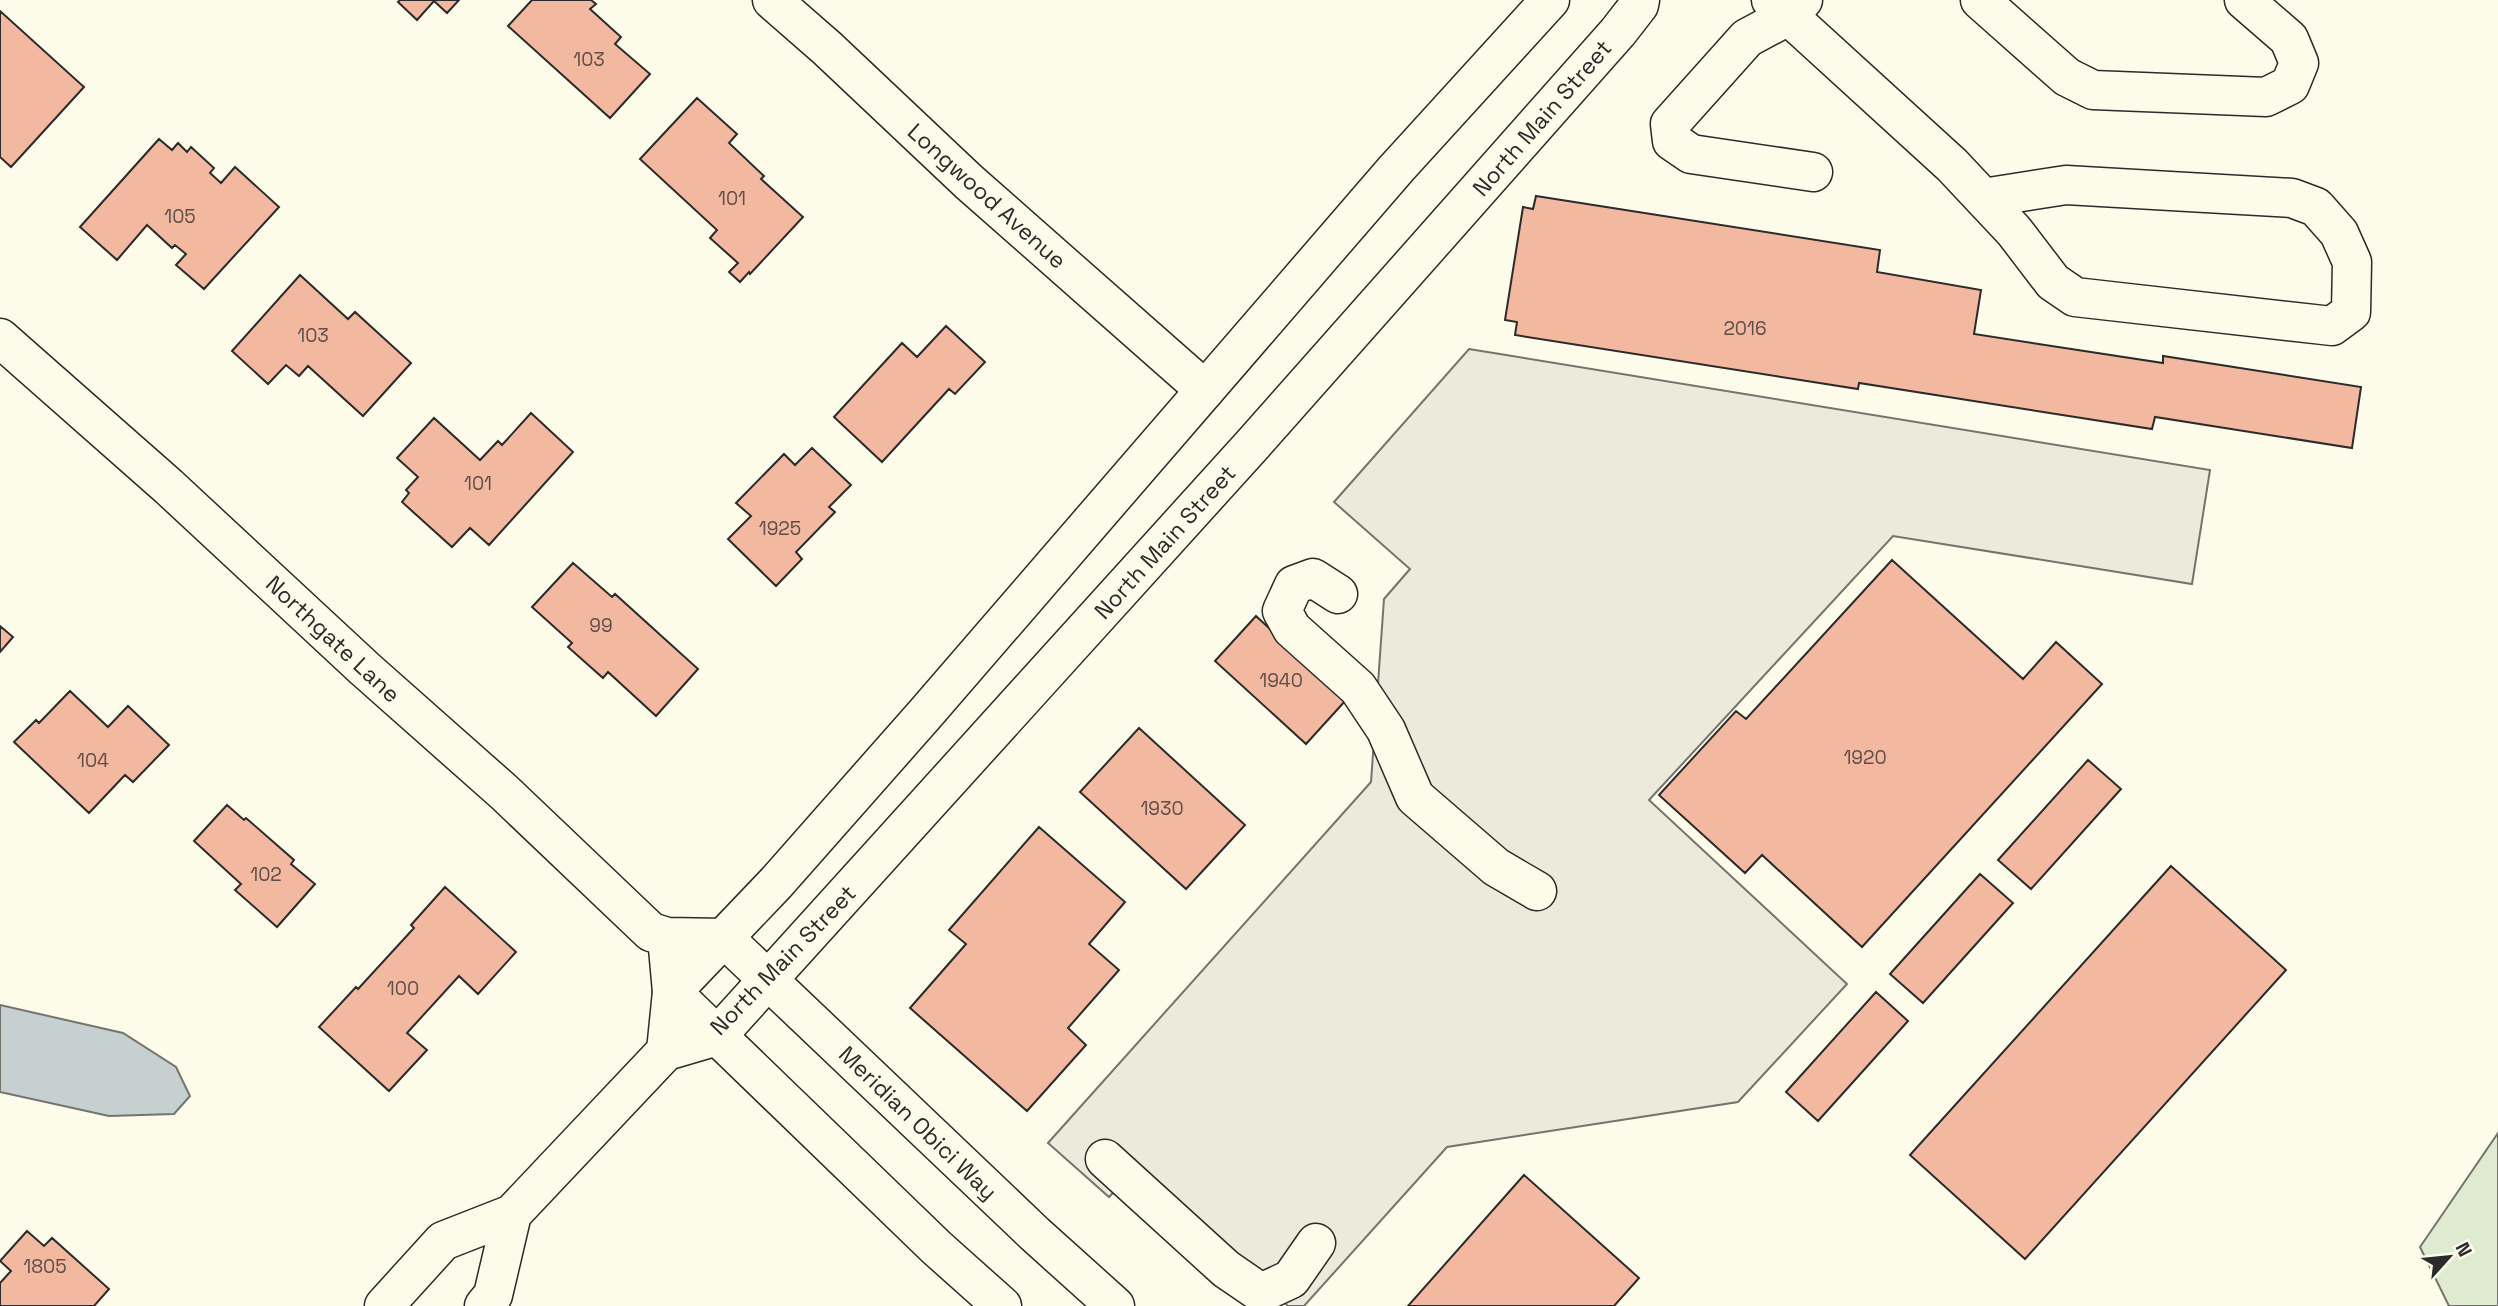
<svg xmlns="http://www.w3.org/2000/svg" width="2498" height="1306" font-family="'Space Grotesk',sans-serif">
  <style>
    .green { fill: #deebd1; stroke: #74746e; stroke-width: 2 }
    .parking { fill: #eceadb; stroke: #74746e; stroke-width: 2 }
    .water { fill: #c7d0d0; stroke: #74746e; stroke-width: 2 }
    .building { fill: #f2b8a0; stroke: #2b2b2b; stroke-width: 2 }
    .lines { fill: none; stroke-linecap: round; stroke-linejoin: round }
    .minor-casing { stroke: #2b2b2b; stroke-width: 41 }
    .major-casing { stroke: #2b2b2b; stroke-width: 41 }
    .minor { stroke: #fdfbea; stroke-width: 38 }
    .major { stroke: #fdfbea; stroke-width: 38 }
    .labels { text-anchor: middle; dominant-baseline: central; stroke-width: 5; stroke-linejoin: round; paint-order: stroke }
    .number-label { font-size: 19px; fill: #5d4e48 }
    .street-label { font-size: 23px; fill: #2b2b2b; stroke: #fdfbea }
  </style>
  <rect width="100%" height="100%" fill="#fdfbea"/>
  <path class="green" d="M2498 1133V1306H2449L2420 1247Z"/>
  <path class="parking" d="M1469 349 2210 470 2192 584 1893 536 1649 800 1847 984 1738 1102 1447 1147 1304 1306H1288L1136 1169 1109 1197 1048 1143 1371 782 1384 599 1410 569 1334 502Z"/>
  <path class="water" d="M0 1005 123 1033 176 1067 190 1096 174 1114 109 1116 0 1092Z"/>
  <path class="building" d="M400 0H459L447 13 434 1 417 20 398 2Z
    M532 0H591L596 4 590 9 621 37 615 44 650 74 610 118 508 26Z
    M0 11 84 87 11 167 0 157Z
    M697 98 737 134 729 143 764 176 761 179 803 217 750 274 749 272 740 282 729 272 738 263 710 238 717 230 640 159Z
    M159 139 172 150 178 143 187 152 191 147 214 168 210 173 221 183 235 167 279 207 204 289 176 265 186 254 175 245 172 248 147 225 117 260 80 227Z
    M1536 196 1880 250 1877 272 1981 290 1974 334 2163 363V356L2361 387 2352 448 2155 417 2152 429 1859 383 1858 389 1515 335 1517 322 1505 320 1523 207 1533 209Z
    M300 275 348 319 355 312 411 363 363 416 308 366 299 376 286 365 268 384 232 351Z
    M946 326 985 362 955 394 949 389 882 462 834 417 902 343 917 357Z
    M531 413 573 452 489 545 470 528 452 547 402 502 409 493 406 490 418 477 397 458 434 418 480 460 498 441 502 445Z
    M812 448 851 485 829 507 835 512 796 552 802 559 776 586 728 539 751 516 736 503 784 454 795 465Z
    M1892 560 2023 679 2056 642 2102 684 1862 947 1762 855 1745 873 1659 795 1736 711 1746 719Z
    M573 563 612 597 615 594 698 669 656 716 608 672 603 678 568 647 572 643 532 607Z
    M1256 616 1346 700 1306 744 1215 661Z
    M0 626 13 637 0 652Z
    M70 691 108 727 128 706 169 745 133 782 125 775 89 813 14 742 36 720 39 723Z
    M1139 728 1245 825 1186 889 1080 792Z
    M2088 760 2121 789 2031 889 1998 860Z
    M227 805 244 820 246 818 294 860 291 864 315 884 277 927 235 890 241 884 194 841Z
    M1039 827 1125 902 1089 944 1119 970 1068 1028 1086 1045 1027 1111 910 1008 966 944 949 930Z
    M2171 866 2286 970 2025 1259 1910 1155Z
    M1980 874 2013 903 1923 1003 1890 974Z
    M445 887 516 952 478 994 459 976 407 1033 427 1050 389 1091 319 1027 356 987 358 989 414 928 411 925Z
    M1876 992 1908 1021 1818 1121 1786 1092Z
    M1524 1175 1639 1278 1614 1306H1408Z
    M27 1231 44 1246 52 1238 109 1289 94 1306H0V1283L11 1271 0 1261Z"/>
  <g class="lines">
    <g class="minor-casing">
      <path id="minor" d="M772 0 827 48 969 182 1205 390
        M1771 0 1952 165 2014 231 2053 282 2075 297 2332 326 2351 312 2352 262 2339 233 2316 207 2292 198 2066 185 1983 198
        M1803 0 1788 16 1747 38 1670 124 1672 141 1691 154 1813 172
        M1980 0 2067 77 2093 90 2266 97 2290 85 2299 63 2289 39 2244 0
        M0 338 168 486 365 669 505 793 651 932 667 937 724 938 1035 1234 1115 1306
        M1338 594 1313 578 1294 585 1282 611 1292 629 1358 688 1386 730 1415 797 1496 867 1537 891
        M667 937 672 992 937 1248 1002 1306
        M1105 1159 1226 1269 1261 1293 1291 1279 1316 1243"/>
    </g>
    <g class="major-casing">
      <path id="major" d="M666 1051 672 992 776 883 926 713 1396 169 1550 0
        M384 1306 443 1241 512 1214 666 1051 717 1036 1254 443 1618 32 1639 5 1640 0
        M484 1306 493 1295 512 1214"/>
    </g>
    <use href="#minor" class="minor"/>
    <use href="#major" class="major"/>
  </g>
  <g class="labels">
    <g class="number-label">
      <text x="589" y="59">103</text>
      <text x="732" y="198">101</text>
      <text x="180" y="216">105</text>
      <text x="1745" y="328">2016</text>
      <text x="313" y="335">103</text>
      <text x="478" y="483">101</text>
      <text x="780" y="528">1925</text>
      <text x="601" y="625">99</text>
      <text x="1281" y="680">1940</text>
      <text x="1865" y="757">1920</text>
      <text x="93" y="760">104</text>
      <text x="1162" y="808">1930</text>
      <text x="266" y="874">102</text>
      <text x="403" y="988">100</text>
      <text x="45" y="1266">1805</text>
    </g>
    <g class="street-label">
      <text transform="translate(1542 118) rotate(-49)">North Main Street</text>
      <text transform="translate(987 196) rotate(42)">Longwood Avenue</text>
      <text transform="translate(1165 542) rotate(-48)">North Main Street</text>
      <text transform="translate(333 639) rotate(43)">Northgate Lane</text>
      <text transform="translate(783 960) rotate(-46)">North Main Street</text>
      <text transform="translate(918 1123) rotate(44)">Meridian Obici Way</text>
    </g>
  </g>
  <g transform="translate(2449 1257) rotate(63)" stroke="#fdfbea" stroke-width="5" paint-order="stroke">
  <path d="M0-5L12 26L0 18L-12 26Z" fill="#2b2b2b"/>
  <text y="-10" font-size="19" font-weight="bold" text-anchor="middle" fill="#2b2b2b">N</text>
  </g>
</svg>
